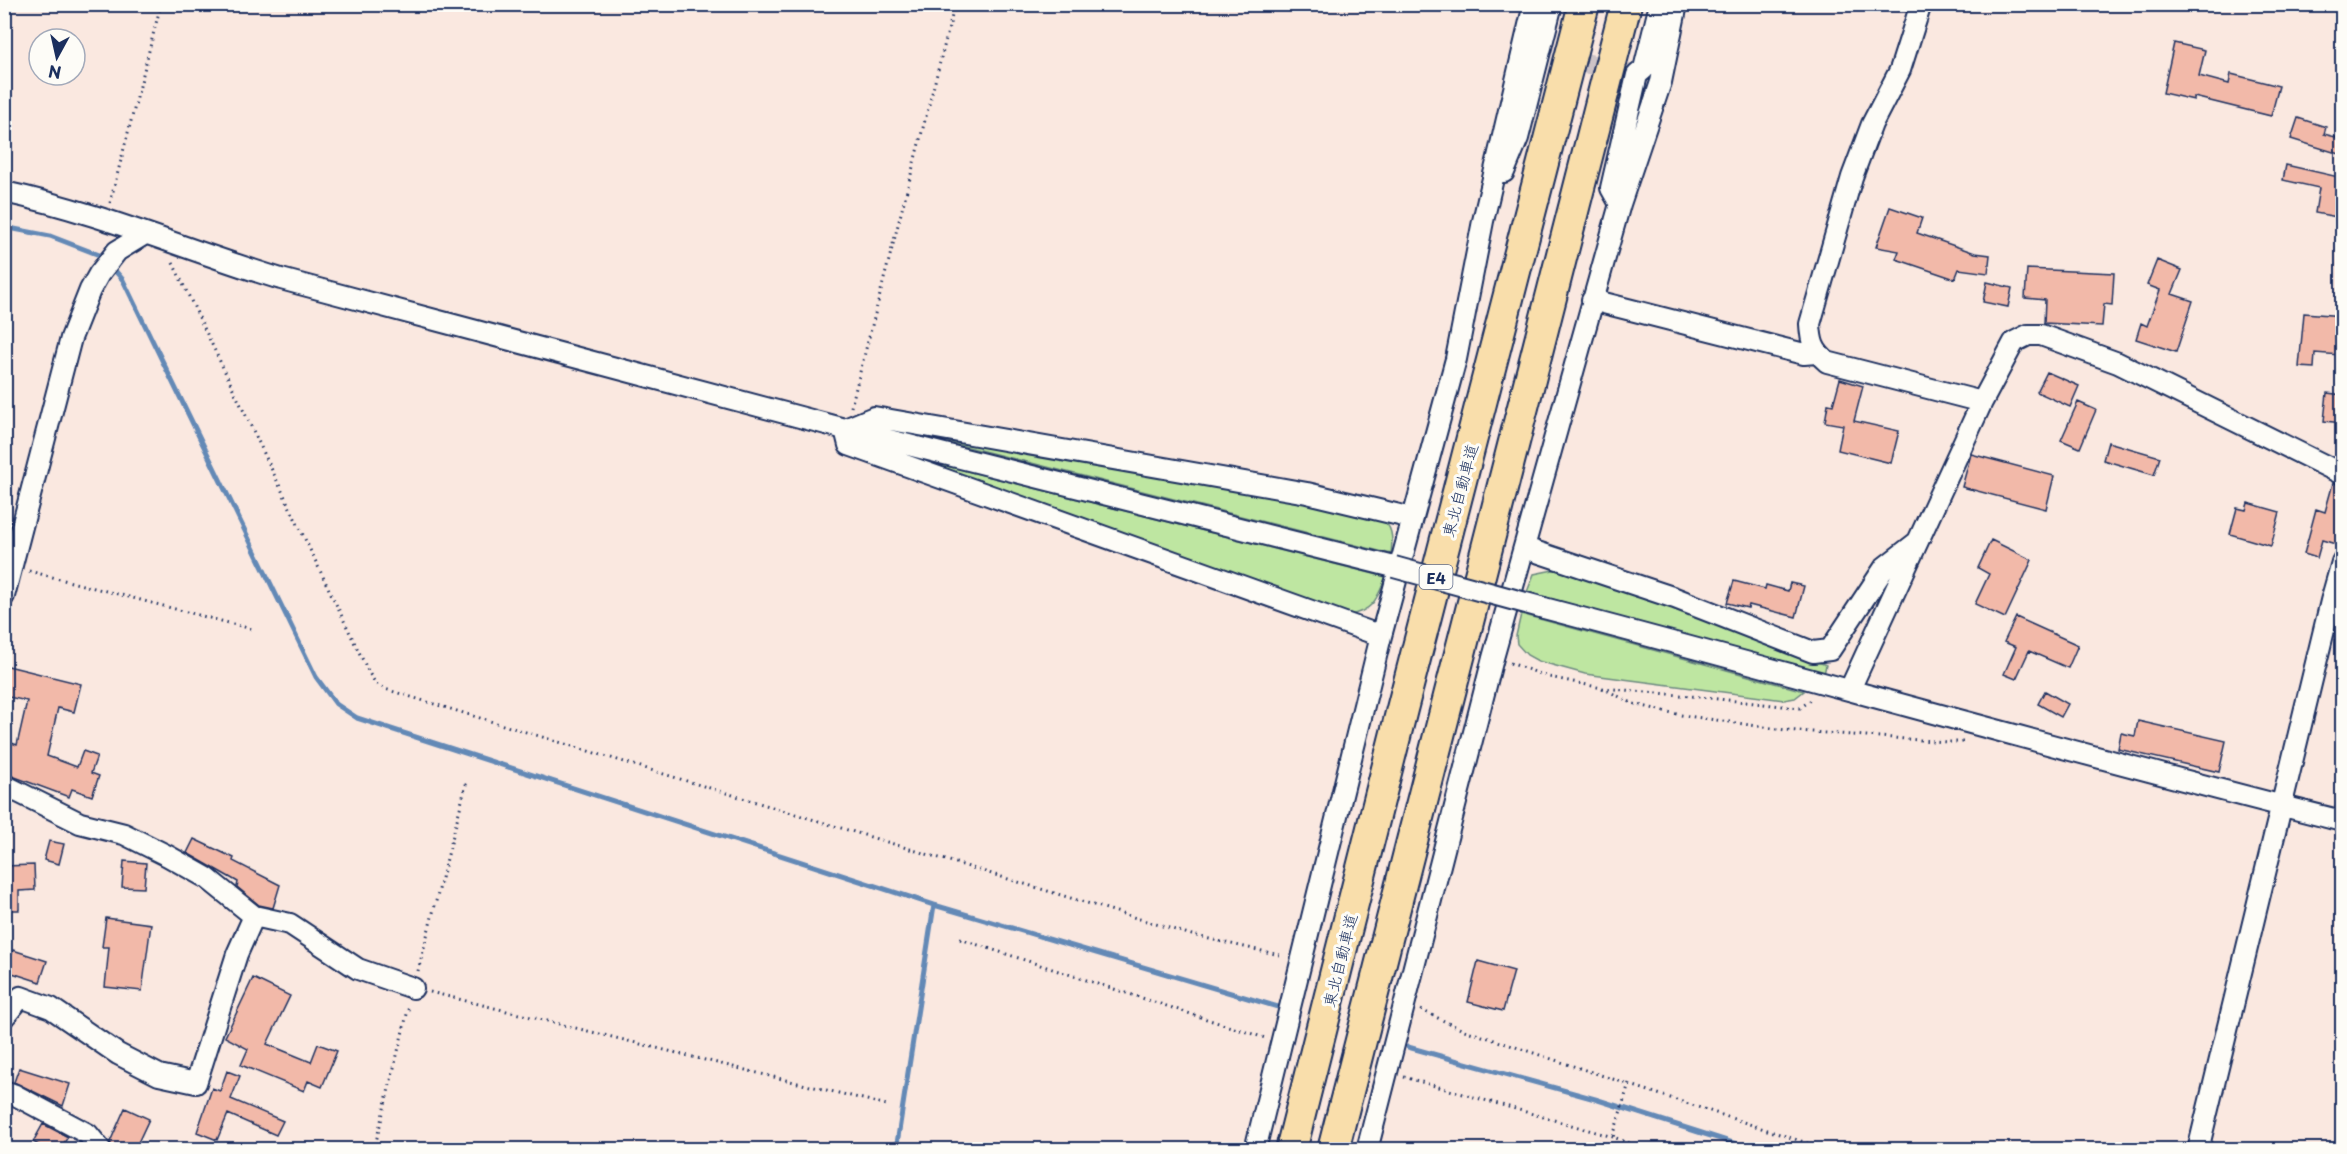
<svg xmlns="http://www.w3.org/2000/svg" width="2347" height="1154" font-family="'Playpen Sans','Klee One',sans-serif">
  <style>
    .green { fill: #bee6a1; stroke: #6c8a80; stroke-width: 1.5 }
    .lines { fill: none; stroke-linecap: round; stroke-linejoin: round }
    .stream { stroke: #6489b6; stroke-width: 5 }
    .building { fill: #f2b9a9; stroke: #1b2f5e; stroke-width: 1.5 }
    .minor-tunnel { stroke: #cdc3c6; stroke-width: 20; stroke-dasharray: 20 10; stroke-linecap: butt }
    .minor-casing { stroke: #1b2f5e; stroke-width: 24 }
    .highway-casing { stroke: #1b2f5e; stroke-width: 34 }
    .path { stroke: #1b2f5e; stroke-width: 3; stroke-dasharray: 1.5 4.5; stroke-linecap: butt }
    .minor { stroke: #fdfcf7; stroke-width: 20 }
    .highway { stroke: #f9deab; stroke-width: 30 }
    .minor-bridge-casing { stroke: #1b2f5e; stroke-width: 24; stroke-linecap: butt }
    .minor-bridge { stroke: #fdfcf7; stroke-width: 20 }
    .labels { text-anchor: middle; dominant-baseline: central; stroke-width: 6; stroke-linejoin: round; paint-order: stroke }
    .shield { fill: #fdfcf7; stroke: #5f6c8c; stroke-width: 1.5 }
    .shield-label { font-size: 15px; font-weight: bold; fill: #1b2f5e }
    .street-label { font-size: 16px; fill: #1b2f5e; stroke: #fdfcf7 }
  </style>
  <rect width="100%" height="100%" fill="#fae8e0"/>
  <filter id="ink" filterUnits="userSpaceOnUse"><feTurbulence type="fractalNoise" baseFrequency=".0167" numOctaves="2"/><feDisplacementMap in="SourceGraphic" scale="12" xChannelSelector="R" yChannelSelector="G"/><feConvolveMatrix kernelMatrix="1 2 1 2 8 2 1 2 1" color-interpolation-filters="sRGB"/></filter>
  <g filter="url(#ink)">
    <path class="green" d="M885 426 1312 501C1329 505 1374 512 1385 522 1394 530 1392 544 1391 554Z
      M880 449 1386 577C1377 598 1374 611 1349 615Z
      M1558 569 1625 589 1826 665 1824 674 1527 592 1534 574Z
      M1521 614 1804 691 1795 698 1784 700 1585 674 1538 661 1527 655 1517 644 1516 636Z"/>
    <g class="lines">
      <path class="stream" d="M4 227 50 236 102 256 105 260
        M111 266 123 280 316 677 336 704 357 718 934 905 1278 1007
        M1408 1047 1595 1099 1755 1150
        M896 1150 934 905"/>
    </g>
    <path class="building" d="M2174 43 2205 50 2199 76 2229 84 2231 74 2279 86 2271 116 2194 97V100L2163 93Z
      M2298 118 2326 127 2324 134 2343 139V155L2291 139Z
      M2286 165 2343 178V218L2315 213 2319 188 2283 180Z
      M1890 207 1922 218 1917 233 1975 253 1990 255 1988 273 1959 269 1955 279 1896 259 1899 251 1876 247Z
      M2157 260 2182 270 2172 294 2193 301 2176 352 2136 339 2141 323 2147 326 2160 290 2147 285Z
      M2027 269 2114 273 2112 305 2104 304 2102 326 2044 323 2045 300 2025 298Z
      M1987 282 2012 288 2008 307 1983 302Z
      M2304 313 2343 316 2340 355 2315 353 2314 368 2299 367Z
      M2047 372 2079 386 2070 407 2037 392Z
      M1840 379 1863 386 1854 421 1899 431 1891 463 1838 450 1843 425 1825 422 1828 404 1833 405Z
      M2327 393 2343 395V423L2324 421Z
      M2078 402 2096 410 2080 448 2061 440Z
      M2108 442 2160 457 2154 475 2103 460Z
      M1971 454 2054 476 2046 509 1962 487Z
      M2333 483 2343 486V534L2339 545 2322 540 2317 558 2304 554 2316 509 2325 512Z
      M2248 503 2280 512 2271 546 2230 534 2237 508 2246 510Z
      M1991 540 2032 560 2005 618 1975 604 1989 574 1978 568Z
      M1734 581 1765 589 1766 585 1788 591 1790 583 1804 586 1796 617 1749 605 1748 608 1727 603Z
      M2016 617 2078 645 2068 668 2029 651 2016 679 2004 674 2016 647 2004 642Z
      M4 665 81 684 74 712 58 708 47 756 77 767 83 751 97 756 91 773 99 776 92 796 72 789 69 797 4 773V740L17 745 27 701 4 696Z
      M2045 691 2068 704 2061 717 2038 704Z
      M2138 721 2226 741 2219 772 2118 749 2121 733 2135 736Z
      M194 839 234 858 233 861 280 885 273 908 259 905 237 887 238 882 187 853Z
      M49 841 64 844 59 864 44 860Z
      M124 861 146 863 144 888 122 887Z
      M34 865 35 890 19 891V910H4V866Z
      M106 918 151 924 142 991 105 987 109 947H102Z
      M13 950 47 961 40 982 6 971Z
      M1478 961 1514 971 1503 1011 1468 1002Z
      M253 978 290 996 267 1044 311 1062 318 1044 337 1051 322 1087 308 1081 304 1091 241 1065 248 1049 225 1037Z
      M19 1068 70 1084 63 1106 14 1082Z
      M227 1071 240 1076 231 1099 283 1121 276 1135 228 1114 217 1140 197 1132 212 1088 220 1091Z
      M125 1108 149 1119 135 1149H117L113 1148 110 1142Z
      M43 1124 68 1137 60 1149H46L33 1142Z"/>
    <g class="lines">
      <path class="minor-tunnel" d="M1553 55 1629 74"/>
      <g class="minor-casing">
        <path id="minor" d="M1921 4 1900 70 1872 124 1852 177 1810 324C1811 342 1813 350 1827 362L1982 402
          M1504 172 1518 138 1552 4
          M4 192C99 212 189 251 281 279L845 429 1394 567
          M1620 204 1611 188 1637 75 1644 69 1660 4
          M1592 300 1804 354 1816 353
          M1525 548 1675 598 1813 652 1830 650 1885 567 1916 543
          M4 596 71 338 90 290 99 274 117 251 145 234
          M1544 608C1810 678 2075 754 2342 821
          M1381 636 849 445 845 429 874 417 1307 493 1412 518
          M1850 689 1982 402 2014 342 2028 335H2041L2118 363 2342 474
          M4 785 80 823 124 834 168 856 207 878 254 916 290 924 358 969 413 988
          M4 1017 21 997 51 1008 118 1054 159 1075 196 1083 237 954 254 916
          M4 1091 15 1095 88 1134 101 1150
          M1255 1150 1381 636 1456 359 1483 221 1534 4
          M1367 1150 1493 658 1620 204 1661 82 1677 4
          M2198 1150 2331 601 2342 562"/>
      </g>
      <g class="highway-casing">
        <path id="highway" d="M1291 1150 1402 709 1584 4
          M1333 1150 1626 4"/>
      </g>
      <path class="path" d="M110 203 161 4
        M173 263 369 673 376 684 385 689 1192 935 1284 956
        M851 407 955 4
        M29 571 252 629
        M1510 663 1549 677 1602 688 1691 696 1800 708 1811 700
        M1602 688 1634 704 1681 715 1785 730 1947 742H1965
        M960 939 1265 1038
        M418 971 467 781
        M430 992 887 1105
        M1421 1010 1461 1029 1828 1150
        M1404 1077 1613 1137
        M1629 1083 1613 1137 1649 1150
        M374 1150 409 1006"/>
      <use href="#minor" class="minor"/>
      <use href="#highway" class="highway"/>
      <g class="minor-bridge-casing">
        <path id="minor-bridge" d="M1394 567 1544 608"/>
      </g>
      <use href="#minor-bridge" class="minor-bridge"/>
    </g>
  </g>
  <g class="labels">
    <rect class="shield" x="1419.5" y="565" width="33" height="24" rx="4.5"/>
    <g class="shield-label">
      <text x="1436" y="577">E4</text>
    </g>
    <g class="street-label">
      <text transform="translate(1459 490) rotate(-75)">東北自動車道</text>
      <text transform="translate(1339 960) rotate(-76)">東北自動車道</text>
    </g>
  </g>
  <rect width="2347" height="1154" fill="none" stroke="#fdfcf7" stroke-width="24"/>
  <rect x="12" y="12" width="2323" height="1130" fill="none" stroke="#1b2f5e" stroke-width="2" filter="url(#ink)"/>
  <g transform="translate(57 57) rotate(188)"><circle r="28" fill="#fdfcf7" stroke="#a3aaba" stroke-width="1.5"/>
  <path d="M0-4.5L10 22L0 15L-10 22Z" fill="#1b2f5e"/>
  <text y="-9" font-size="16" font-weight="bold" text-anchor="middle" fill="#1b2f5e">N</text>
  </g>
</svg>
